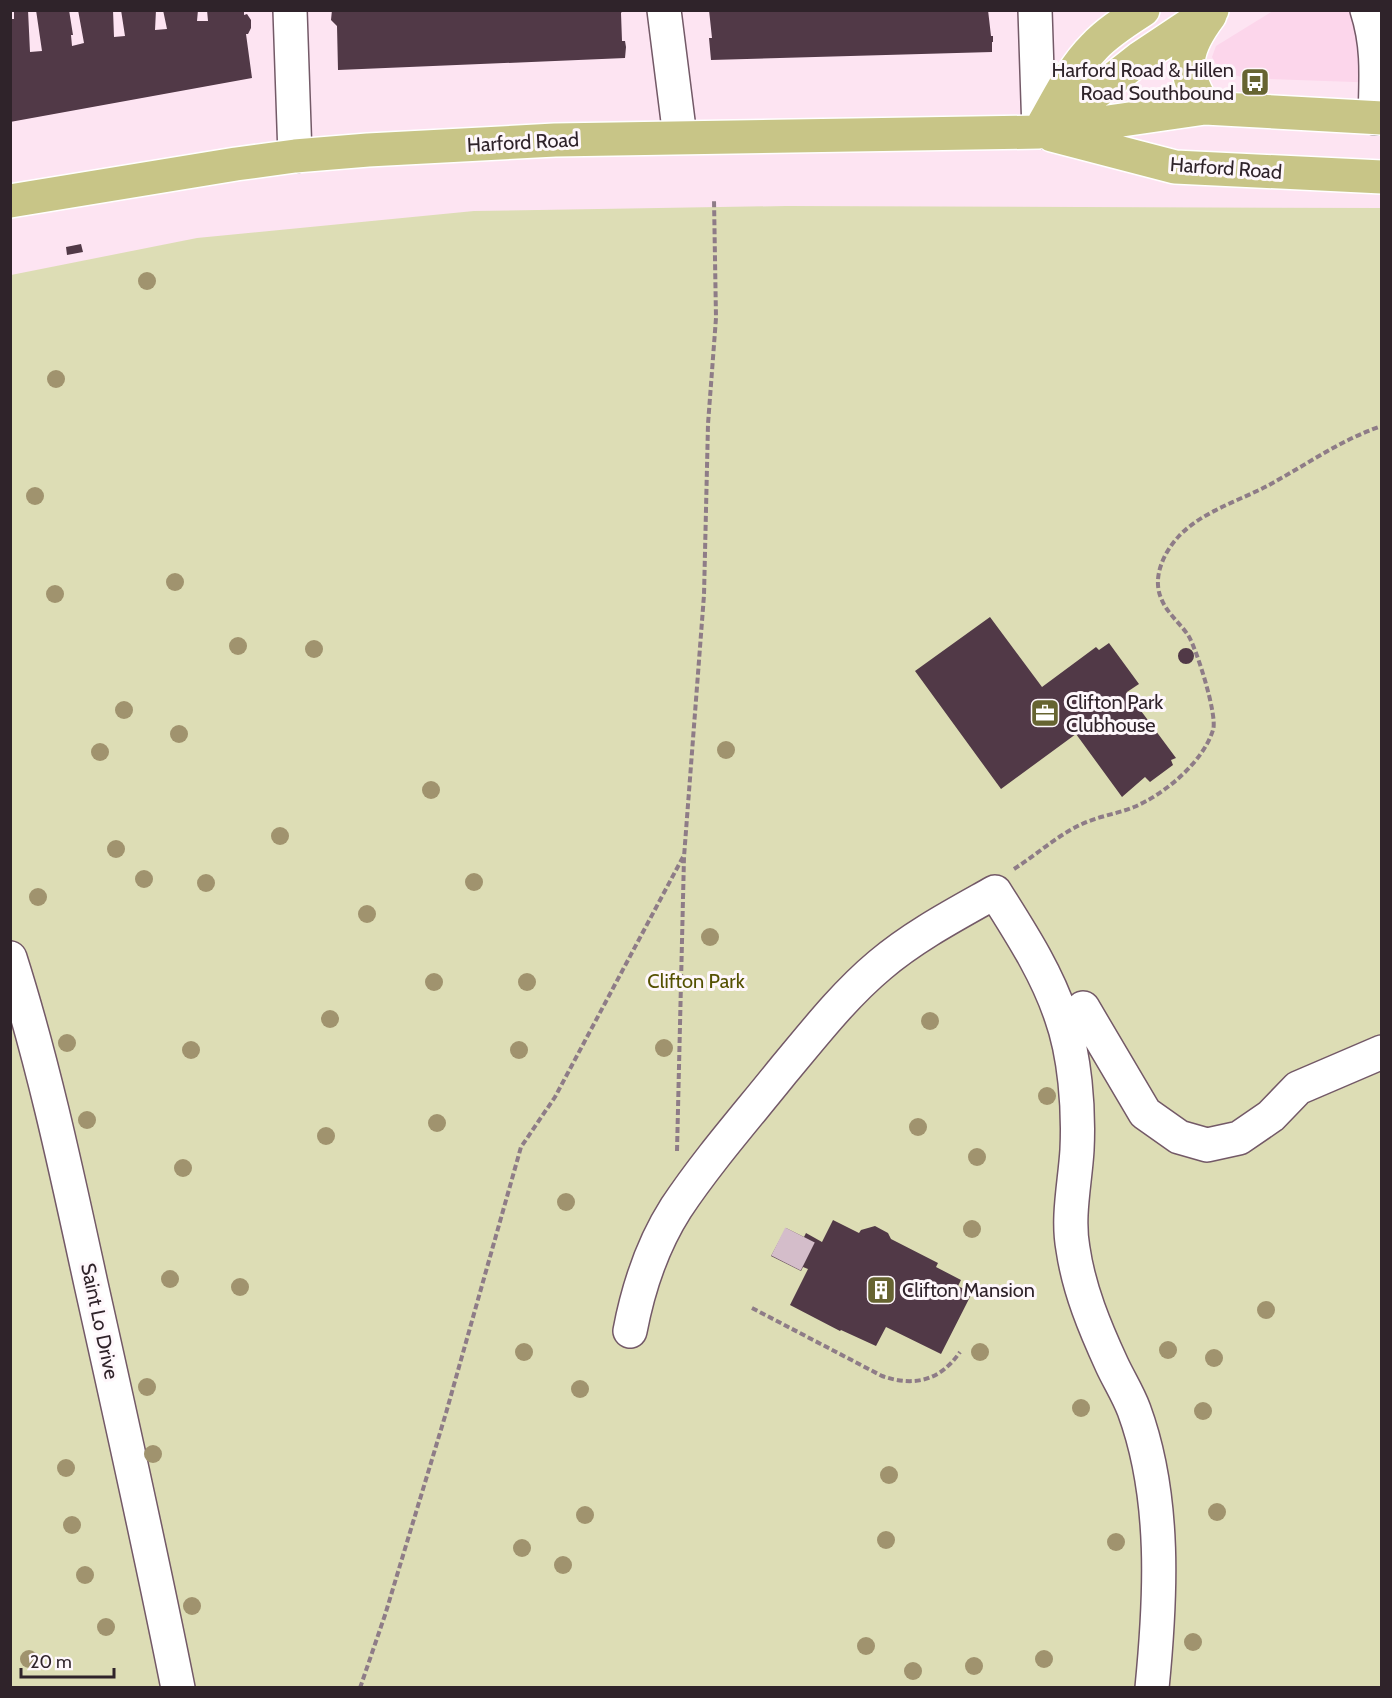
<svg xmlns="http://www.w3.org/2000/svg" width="1392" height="1698" font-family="Cabin,sans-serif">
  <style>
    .built { fill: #fcd6eb }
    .green { fill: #ddddb5 }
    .building { fill: #513947 }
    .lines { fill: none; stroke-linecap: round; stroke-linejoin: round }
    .minor-tunnel { stroke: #d4bdca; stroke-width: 33; stroke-dasharray: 33 16; stroke-linecap: butt }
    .minor-casing { stroke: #735967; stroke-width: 36 }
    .major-casing { stroke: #fff; stroke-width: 36 }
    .path { stroke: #8e7c87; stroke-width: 4; stroke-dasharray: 6 3; stroke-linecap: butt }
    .minor { stroke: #fff; stroke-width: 33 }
    .major { stroke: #c8c587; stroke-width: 33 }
    .tree { fill: #a0936e }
    .labels { text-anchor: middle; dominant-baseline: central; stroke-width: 6; stroke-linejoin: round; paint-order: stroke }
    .poi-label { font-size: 20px; fill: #2f232a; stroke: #fef7fb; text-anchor: start }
    .street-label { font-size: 20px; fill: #2f232a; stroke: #fef7fb }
    .park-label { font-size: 20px; fill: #545102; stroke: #fef7fb }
  </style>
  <rect width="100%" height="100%" fill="#fde4f2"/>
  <path class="built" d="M1273 11H1381V83L1245 78 1220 71 1212 57 1216 46Z"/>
  <path class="green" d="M786 206 1381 208V1687L11 1688V275L197 238 474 211Z"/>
  <path class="building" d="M14 10H28L30 52 42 51 36 10H52V12H56L55 10H69L73 35H71L72 46 84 43 78 10H113L114 37 125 36 121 10H156L155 30 167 29 163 10H198L197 21H208L207 10H244V15L247 14 251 20V28L248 34H246L252 78 10 122V19H14Z
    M332 10H623L621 13 622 41H625L626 47 625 58 338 70 337 26 331 20Z
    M709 10H988L991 36H993V42H992V52L711 60 709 38H712Z
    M81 244 83 252 67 255 66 247Z
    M990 617 1042 687 1096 647 1099 650 1109 643 1139 684 1127 692 1176 758 1171 760 1173 765 1150 782 1145 777 1122 797 1076 734 1001 789 915 671Z
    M1178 656a8 8 0 1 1 16 0a8 8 0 1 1-16 0Z
    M833 1220 859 1233 861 1230 875 1226 888 1233 891 1239 938 1263 936 1267 961 1280 958 1286 972 1293 941 1354 886 1327 876 1346 841 1330 840 1331 790 1305 808 1269 803 1267 801 1271 771 1256 786 1228 804 1237 806 1233 822 1242Z"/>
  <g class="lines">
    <path class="minor-tunnel" d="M786 1263 800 1235"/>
    <g class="minor-casing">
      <path id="minor" d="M290 10 295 156
        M664 10 680 137
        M1035 10 1039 132
        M1367 10C1379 47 1376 80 1375 118
        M10 958C44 1065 67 1174 91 1284 121 1418 151 1552 178 1688
        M1083 1008 1145 1113 1179 1137 1207 1145 1239 1138 1271 1116 1298 1088 1382 1052
        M630 1331C638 1289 653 1244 676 1208 708 1160 746 1117 782 1072 813 1035 843 996 880 965 914 936 956 914 995 892 1020 932 1046 971 1061 1016 1075 1055 1079 1108 1077 1150 1075 1183 1067 1217 1073 1249 1079 1290 1095 1328 1112 1365 1119 1380 1128 1394 1134 1410 1166 1497 1161 1597 1152 1688"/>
    </g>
    <g class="major-casing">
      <path id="major" d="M1205 108C1181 70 1183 51 1210 15
        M1043 125C1058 99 1072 69 1094 47 1108 32 1126 21 1143 10
        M1045 128 1098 91 1140 58 1212 10
        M1052 135 1175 167 1382 177
        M10 201 236 164 295 156 368 150 555 140 1039 132 1205 108 1382 118"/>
    </g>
    <path class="path" d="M1014 869C1036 855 1058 835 1082 824 1099 816 1117 814 1134 807 1165 794 1203 762 1213 730 1218 716 1196 647 1188 635 1179 622 1166 612 1161 598 1152 577 1164 552 1179 536 1203 511 1239 501 1269 485 1306 465 1342 439 1382 426
      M677 1151 684 857 704 595 708 424 716 318 714 199
      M752 1308 882 1376C914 1387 940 1381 960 1352
      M360 1688 385 1615 446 1413 521 1147 555 1097 683 857"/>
    <use href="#minor" class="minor"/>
    <use href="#major" class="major"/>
  </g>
  <g class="tree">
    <circle cx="147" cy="281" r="9"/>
    <circle cx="56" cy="379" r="9"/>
    <circle cx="35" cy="496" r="9"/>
    <circle cx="175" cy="582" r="9"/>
    <circle cx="55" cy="594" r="9"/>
    <circle cx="238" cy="646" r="9"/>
    <circle cx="314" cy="649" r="9"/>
    <circle cx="124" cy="710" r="9"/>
    <circle cx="179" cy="734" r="9"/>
    <circle cx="726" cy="750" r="9"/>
    <circle cx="100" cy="752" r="9"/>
    <circle cx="431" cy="790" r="9"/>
    <circle cx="280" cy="836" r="9"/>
    <circle cx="116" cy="849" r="9"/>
    <circle cx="144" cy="879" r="9"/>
    <circle cx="474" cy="882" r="9"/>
    <circle cx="206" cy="883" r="9"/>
    <circle cx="38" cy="897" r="9"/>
    <circle cx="367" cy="914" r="9"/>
    <circle cx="710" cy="937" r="9"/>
    <circle cx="434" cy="982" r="9"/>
    <circle cx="527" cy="982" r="9"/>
    <circle cx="330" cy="1019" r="9"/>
    <circle cx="930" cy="1021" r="9"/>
    <circle cx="67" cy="1043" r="9"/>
    <circle cx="664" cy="1048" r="9"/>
    <circle cx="191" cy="1050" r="9"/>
    <circle cx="519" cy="1050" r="9"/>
    <circle cx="1047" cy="1096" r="9"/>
    <circle cx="87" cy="1120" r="9"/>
    <circle cx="437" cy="1123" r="9"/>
    <circle cx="918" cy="1127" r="9"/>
    <circle cx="326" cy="1136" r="9"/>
    <circle cx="977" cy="1157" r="9"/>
    <circle cx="183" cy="1168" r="9"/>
    <circle cx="566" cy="1202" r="9"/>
    <circle cx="972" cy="1229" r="9"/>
    <circle cx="170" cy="1279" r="9"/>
    <circle cx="240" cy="1287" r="9"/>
    <circle cx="1266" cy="1310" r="9"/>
    <circle cx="1168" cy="1350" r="9"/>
    <circle cx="524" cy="1352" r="9"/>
    <circle cx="980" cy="1352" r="9"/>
    <circle cx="1214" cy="1358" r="9"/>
    <circle cx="147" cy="1387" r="9"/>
    <circle cx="580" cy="1389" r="9"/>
    <circle cx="1081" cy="1408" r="9"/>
    <circle cx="1203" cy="1411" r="9"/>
    <circle cx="153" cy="1454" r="9"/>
    <circle cx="66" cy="1468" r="9"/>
    <circle cx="889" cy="1475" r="9"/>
    <circle cx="1217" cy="1512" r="9"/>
    <circle cx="585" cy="1515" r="9"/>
    <circle cx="72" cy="1525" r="9"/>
    <circle cx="886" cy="1540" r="9"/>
    <circle cx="1116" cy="1542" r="9"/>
    <circle cx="522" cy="1548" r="9"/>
    <circle cx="563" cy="1565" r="9"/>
    <circle cx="85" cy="1575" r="9"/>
    <circle cx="192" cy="1606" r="9"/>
    <circle cx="106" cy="1627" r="9"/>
    <circle cx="1193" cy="1642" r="9"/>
    <circle cx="866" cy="1646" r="9"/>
    <circle cx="29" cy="1659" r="9"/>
    <circle cx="1044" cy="1659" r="9"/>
    <circle cx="974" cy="1666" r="9"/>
    <circle cx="913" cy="1671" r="9"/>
  </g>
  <defs>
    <g id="bus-square" transform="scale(1.5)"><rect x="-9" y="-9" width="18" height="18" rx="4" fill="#666431" stroke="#fef7fb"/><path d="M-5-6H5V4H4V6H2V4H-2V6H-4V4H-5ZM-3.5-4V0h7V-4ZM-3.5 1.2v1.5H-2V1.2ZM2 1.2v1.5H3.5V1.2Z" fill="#fff"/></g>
    <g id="office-square" transform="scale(1.5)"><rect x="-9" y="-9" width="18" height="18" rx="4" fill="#666431" stroke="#fef7fb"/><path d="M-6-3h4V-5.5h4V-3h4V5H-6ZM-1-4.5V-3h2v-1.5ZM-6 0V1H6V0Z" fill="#fff"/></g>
    <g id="building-square" transform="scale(1.5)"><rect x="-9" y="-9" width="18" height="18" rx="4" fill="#666431" stroke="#fef7fb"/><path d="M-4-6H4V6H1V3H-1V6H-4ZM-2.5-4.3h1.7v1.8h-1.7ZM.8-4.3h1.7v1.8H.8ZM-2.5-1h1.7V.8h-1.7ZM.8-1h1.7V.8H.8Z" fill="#fff"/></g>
  </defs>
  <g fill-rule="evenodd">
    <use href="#bus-square" x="1255" y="82"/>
    <use href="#office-square" x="1045" y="713"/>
    <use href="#building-square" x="881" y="1290"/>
  </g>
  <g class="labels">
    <g class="poi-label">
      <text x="1234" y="70" text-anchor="end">Harford Road &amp; Hillen<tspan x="1234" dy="23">Road Southbound</tspan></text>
      <text x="1066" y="702">Clifton Park<tspan x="1066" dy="23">Clubhouse</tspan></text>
      <text x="902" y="1290">Clifton Mansion</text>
    </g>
    <g class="street-label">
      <text transform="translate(523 142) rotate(-3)">Harford Road</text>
      <text transform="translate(1226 168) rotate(4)">Harford Road</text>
      <text transform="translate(100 1321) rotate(78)">Saint Lo Drive</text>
    </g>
    <g class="park-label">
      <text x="696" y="981">Clifton Park</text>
    </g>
  </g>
  <rect width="1392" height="1698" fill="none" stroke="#2f232a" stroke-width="24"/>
  <path d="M21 1668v9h93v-9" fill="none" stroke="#2f232a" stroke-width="3"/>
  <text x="30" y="1668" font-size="18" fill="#2f232a" stroke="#fef7fb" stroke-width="4.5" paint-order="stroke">20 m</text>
</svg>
